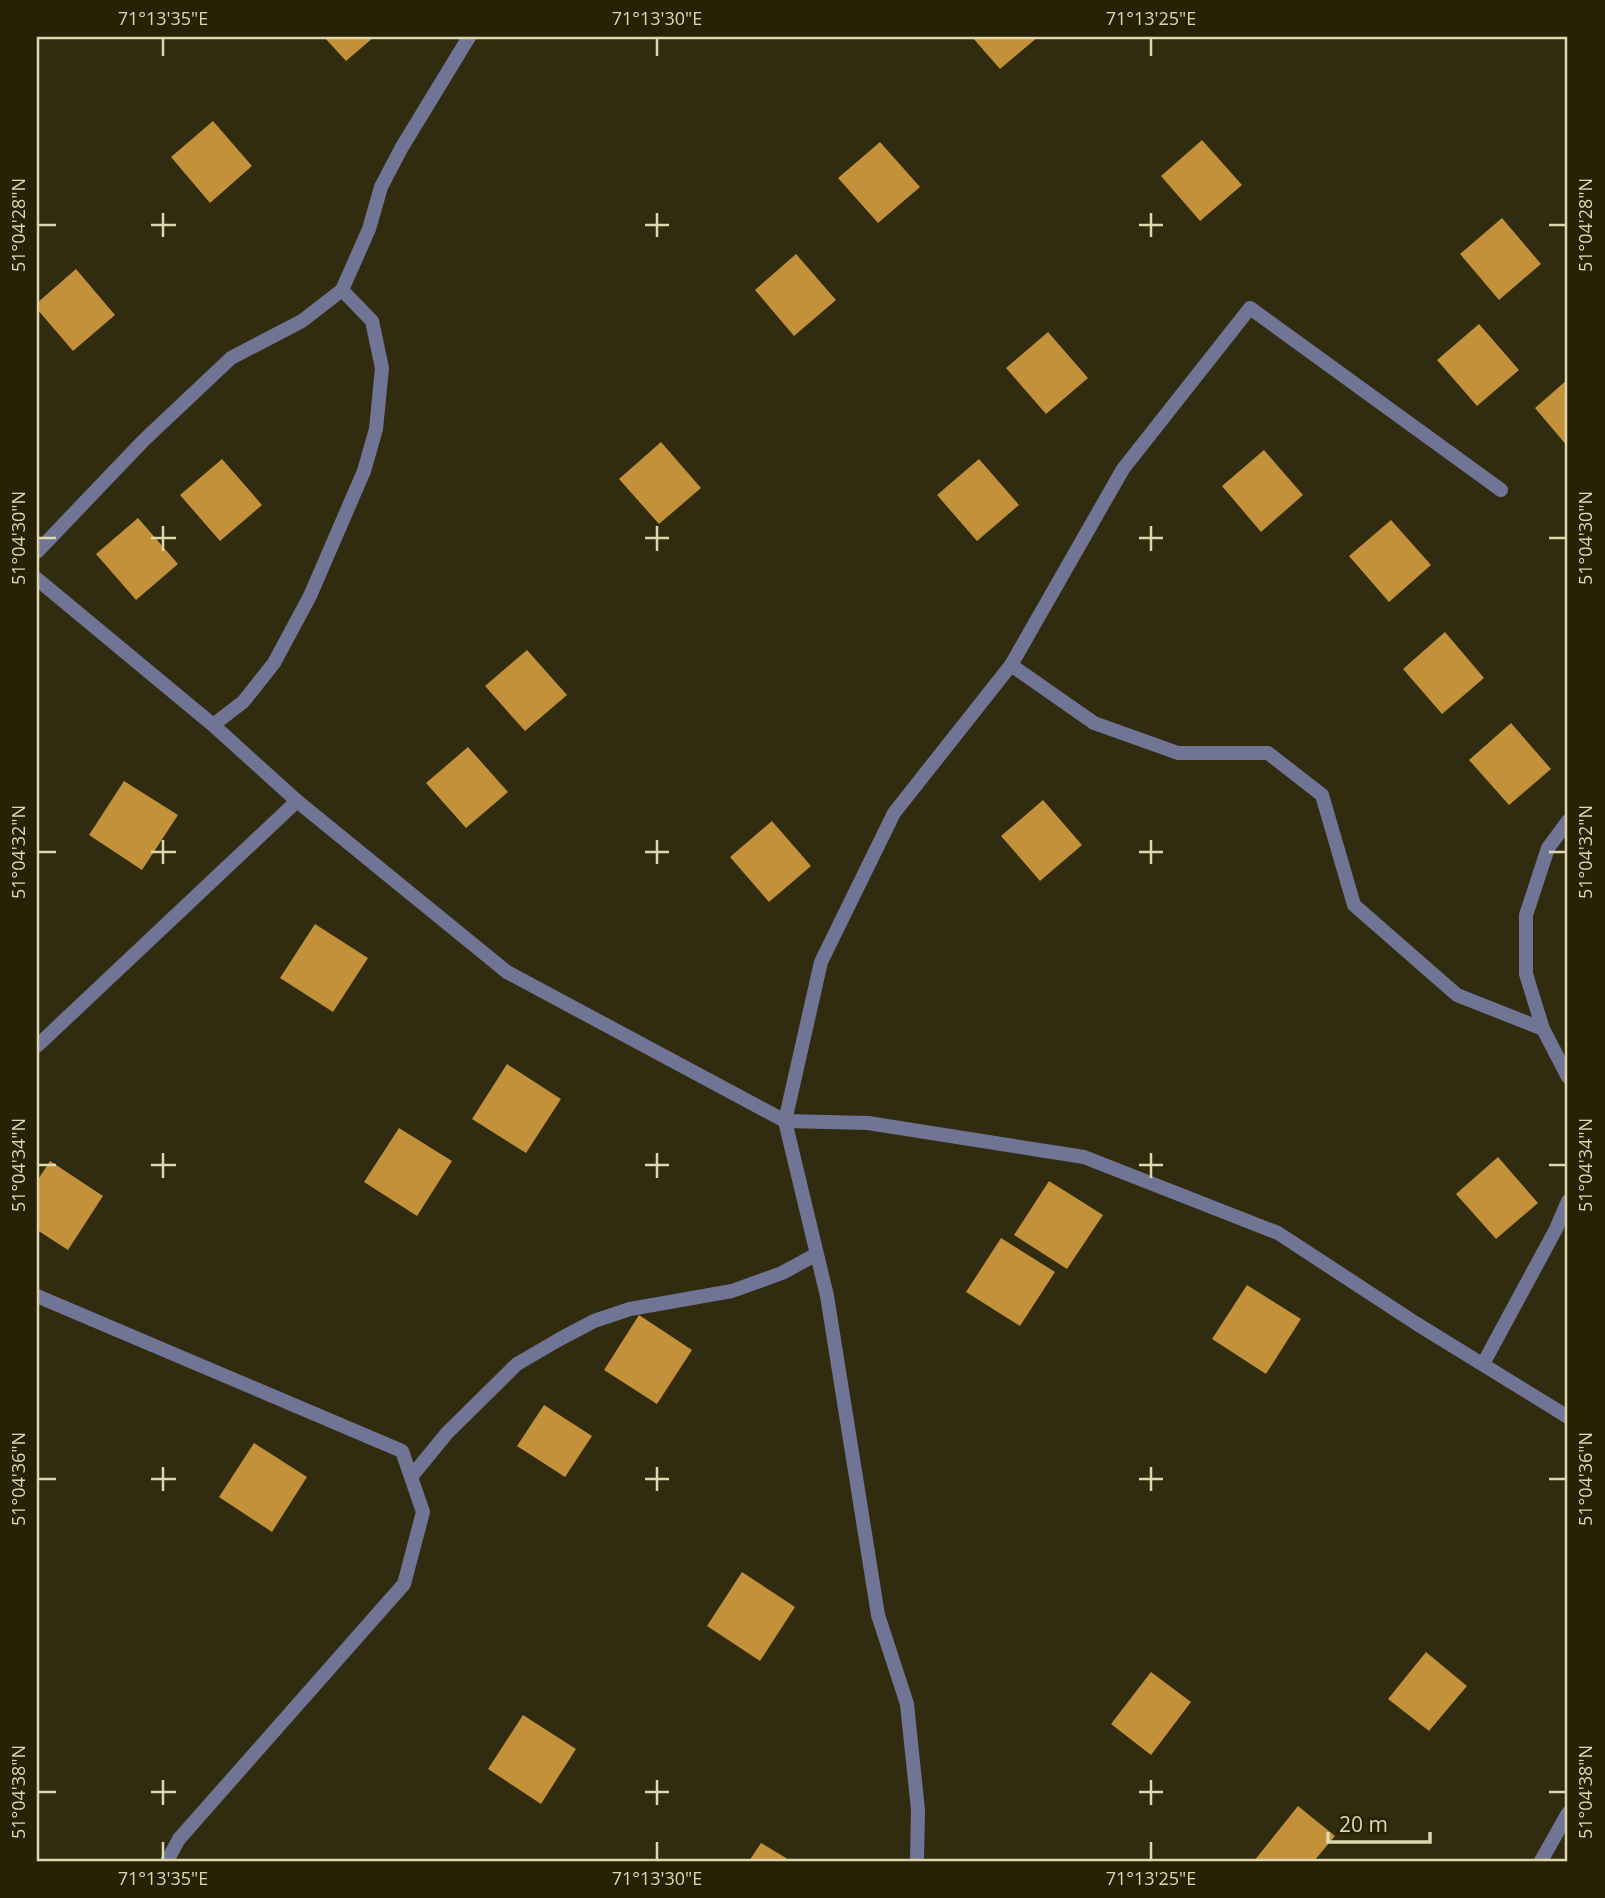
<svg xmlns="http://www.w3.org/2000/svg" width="1605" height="1898" font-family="'Open Sans',sans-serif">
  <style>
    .building { fill: #c29139 }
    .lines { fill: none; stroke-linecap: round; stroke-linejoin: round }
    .service { stroke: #717595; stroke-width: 14 }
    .ticks { fill: none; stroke: #dfd7ae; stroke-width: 2.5 }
    .neatline { fill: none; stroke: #dfd7ae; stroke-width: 2.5 }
    .ticks-label { font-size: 18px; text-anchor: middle; fill: #dfd7ae }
  </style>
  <rect width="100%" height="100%" fill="#312b10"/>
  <path class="building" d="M324 37H374L346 61Z
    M972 37H1038L1000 69Z
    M213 121 252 166 210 203 171 157Z
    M1202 140 1242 185 1200 221 1161 176Z
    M880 142 920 187 878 223 838 178Z
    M1502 218 1541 264 1499 300 1460 254Z
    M796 254 836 300 794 336 755 290Z
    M76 269 115 315 73 351 37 309V303Z
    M1479 324 1519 370 1477 406 1437 360Z
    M1048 332 1088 378 1046 414 1006 368Z
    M1568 379V447L1535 408Z
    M661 442 701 488 659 524 619 479Z
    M1264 450 1303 495 1261 532 1222 486Z
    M222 459 262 505 220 541 180 495Z
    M979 459 1019 505 977 541 937 495Z
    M138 518 178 564 136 600 96 554Z
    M1391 520 1431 565 1389 602 1349 556Z
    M1445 632 1484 678 1442 714 1403 669Z
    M527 650 567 695 525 731 485 686Z
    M1511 723 1551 769 1509 805 1469 760Z
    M468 747 508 792 466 828 426 783Z
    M124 781 178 815 142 870 89 835Z
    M1043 800 1082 845 1040 881 1001 836Z
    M772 821 811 866 769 902 730 857Z
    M315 924 368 958 333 1012 280 978Z
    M507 1064 561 1099 526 1153 472 1119Z
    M399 1128 452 1161 417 1216 364 1182Z
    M1498 1157 1538 1203 1496 1239 1456 1194Z
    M50 1161 103 1196 68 1250 37 1230V1181Z
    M1049 1181 1103 1215 1067 1269 1014 1235Z
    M1001 1238 1055 1272 1020 1326 966 1292Z
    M1247 1285 1301 1319 1266 1374 1212 1339Z
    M639 1315 692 1350 657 1404 604 1370Z
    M544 1405 592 1436 565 1477 517 1446Z
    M254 1443 307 1477 272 1532 219 1497Z
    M742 1572 795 1607 760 1661 707 1626Z
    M1426 1652 1467 1686 1429 1731 1388 1699Z
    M1151 1672 1191 1702 1151 1755 1111 1724Z
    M523 1715 576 1749 541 1804 488 1769Z
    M1298 1806 1335 1836 1314 1861H1254Z
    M761 1843 791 1861H749Z"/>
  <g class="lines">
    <path class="service" d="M37 552 143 441 231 358 302 321 342 290 369 229 381 187 402 147 469 37
      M37 579 213 725 297 801 507 972 785 1121 868 1123 1084 1157 1278 1233 1417 1324 1568 1417
      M1011 665 1094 723 1178 753H1268L1322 795 1354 905 1457 995 1543 1029
      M213 725 243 702 274 663 310 596 364 471 376 429 382 368 372 321 342 290
      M1568 821 1548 848 1526 915V974L1543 1029 1568 1077
      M37 1046 297 801
      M37 1296 402 1451 423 1512 404 1584 179 1839 167 1861
      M1483 1364 1556 1229 1568 1201
      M411 1477 447 1433 517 1364 560 1339 594 1321 630 1309 732 1291 782 1273 817 1254
      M917 1861 918 1810 907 1704 878 1615 827 1296 785 1121 821 962 894 813 1011 665 1123 469 1250 308 1501 490
      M1541 1861 1568 1813"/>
  </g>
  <path class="ticks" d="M163 38V56M657 38V56M1151 38V56M163 213V237M657 213V237M1151 213V237M38 225H56M151 225H176M645 225H669M1139 225H1163M1549 225H1566M163 526V551M657 526V551M1151 526V551M38 538H56M151 538H176M645 538H669M1139 538H1163M1549 538H1566M163 840V864M657 840V864M1151 840V864M38 852H56M151 852H176M645 852H669M1139 852H1163M1549 852H1566M163 1153V1178M657 1153V1178M1151 1153V1178M38 1165H56M151 1165H176M645 1165H669M1139 1165H1163M1549 1165H1566M163 1467V1491M657 1467V1491M1151 1467V1491M38 1479H56M151 1479H176M645 1479H669M1139 1479H1163M1549 1479H1566M163 1780V1805M657 1780V1805M1151 1780V1805M38 1792H56M151 1792H176M645 1792H669M1139 1792H1163M1549 1792H1566M163 1842V1860M657 1842V1860M1151 1842V1860"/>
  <rect width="1605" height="1898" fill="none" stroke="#272206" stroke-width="77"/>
  <path d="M1328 1832v10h102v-10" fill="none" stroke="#dfd7ae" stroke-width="3.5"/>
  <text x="1339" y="1832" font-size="21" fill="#dfd7ae" stroke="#272206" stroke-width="5" paint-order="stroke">20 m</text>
  <rect x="38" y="38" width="1528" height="1822" class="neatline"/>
  <g class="ticks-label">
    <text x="163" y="25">71°13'35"E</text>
    <text x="657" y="25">71°13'30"E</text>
    <text x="1151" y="25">71°13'25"E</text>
    <text transform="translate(1586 225) rotate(-90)" y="6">51°04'28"N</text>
    <text transform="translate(19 225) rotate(-90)" y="6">51°04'28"N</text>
    <text transform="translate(1586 538) rotate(-90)" y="6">51°04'30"N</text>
    <text transform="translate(19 538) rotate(-90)" y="6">51°04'30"N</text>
    <text transform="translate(1586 852) rotate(-90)" y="6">51°04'32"N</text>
    <text transform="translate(19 852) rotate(-90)" y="6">51°04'32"N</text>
    <text transform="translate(1586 1165) rotate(-90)" y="6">51°04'34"N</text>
    <text transform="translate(19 1165) rotate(-90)" y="6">51°04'34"N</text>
    <text transform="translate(1586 1479) rotate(-90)" y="6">51°04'36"N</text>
    <text transform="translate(19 1479) rotate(-90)" y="6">51°04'36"N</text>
    <text transform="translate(1586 1792) rotate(-90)" y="6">51°04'38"N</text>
    <text transform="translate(19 1792) rotate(-90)" y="6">51°04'38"N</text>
    <text x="163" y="1885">71°13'35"E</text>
    <text x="657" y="1885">71°13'30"E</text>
    <text x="1151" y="1885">71°13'25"E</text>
  </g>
</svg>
